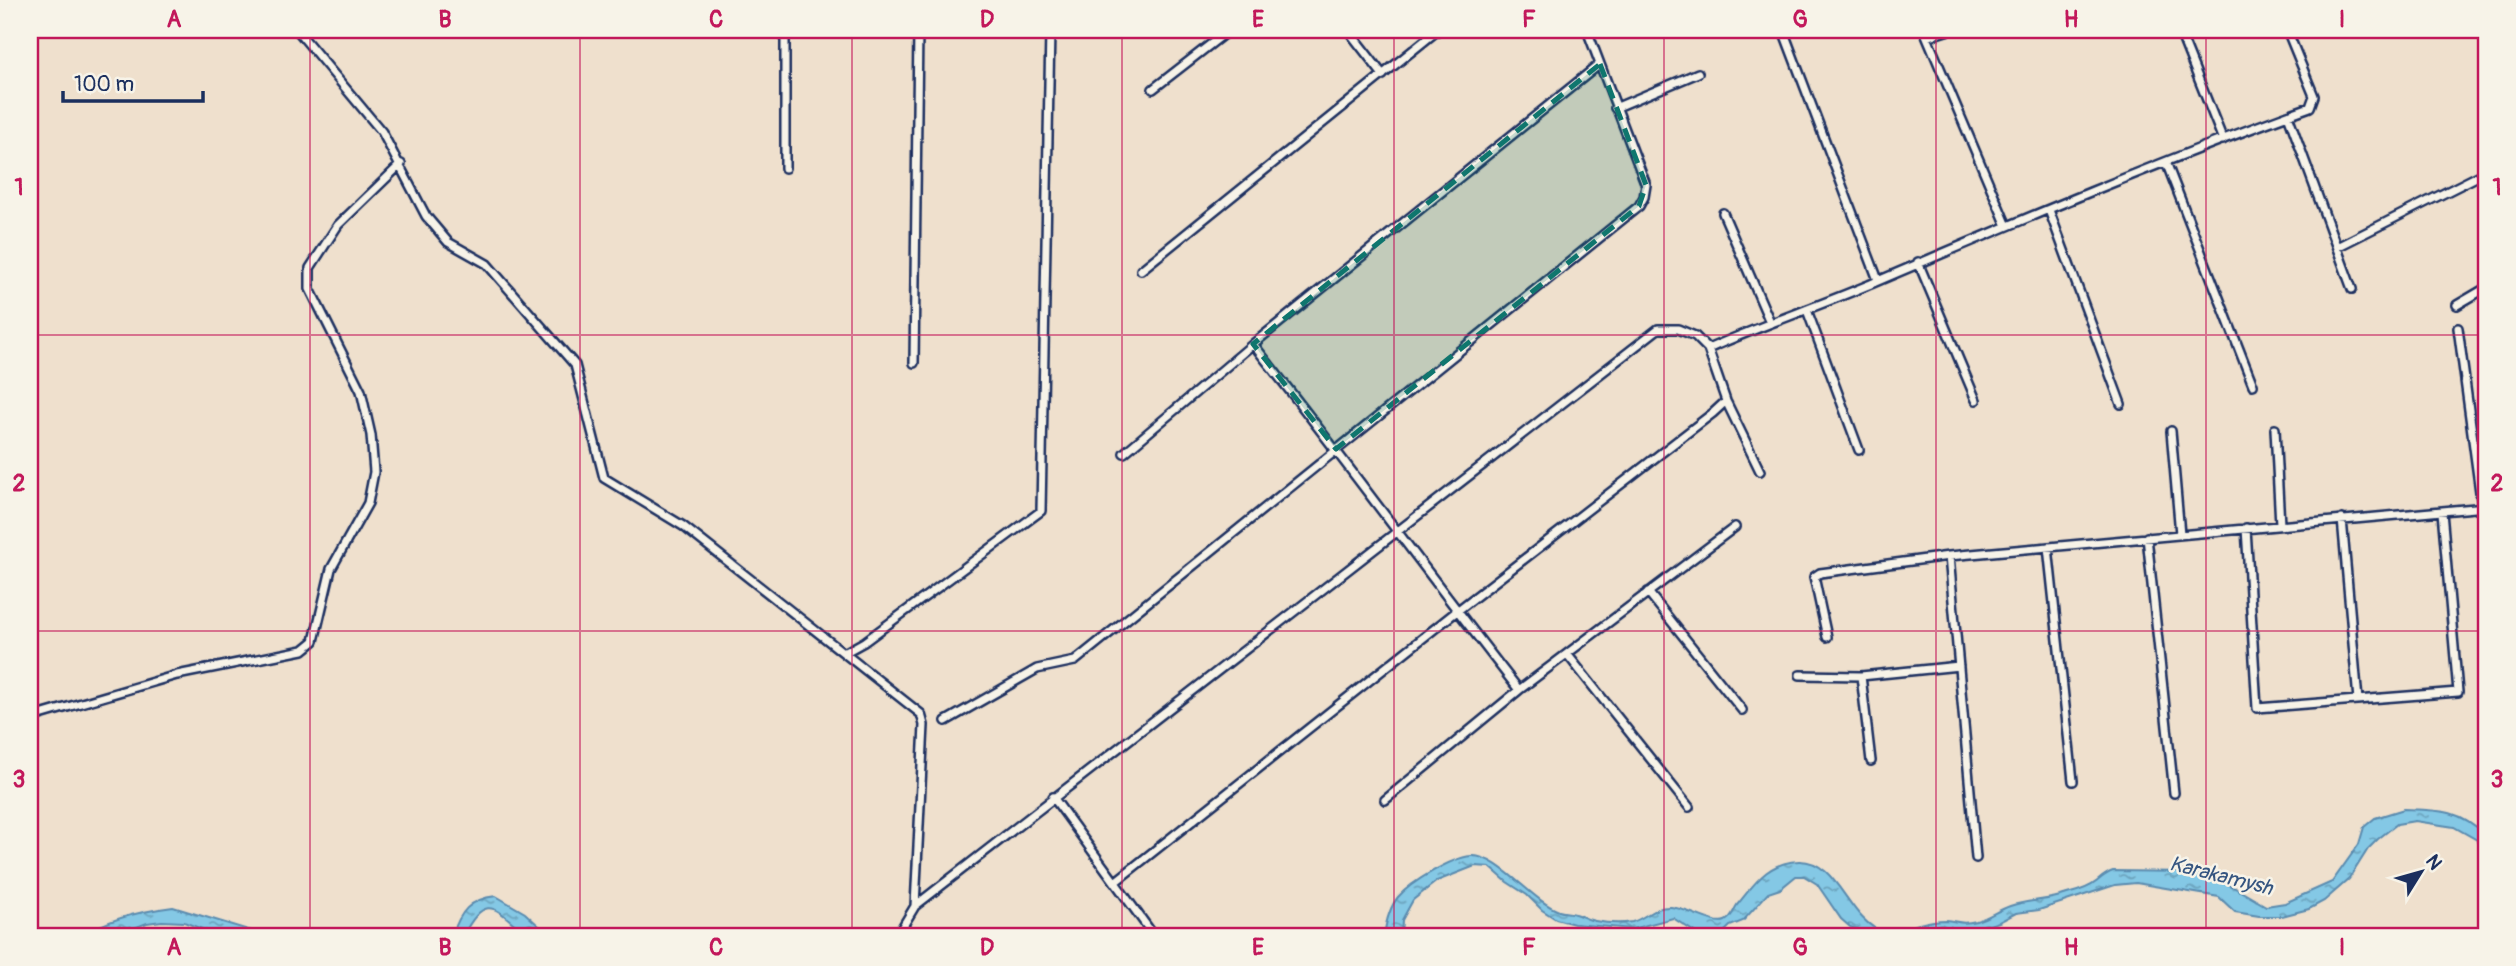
<svg xmlns="http://www.w3.org/2000/svg" width="2516" height="966" font-family="Pangolin,sans-serif">
  <style>
    .water { fill: url(#water-ripples); stroke: #5a8baf; stroke-width: 2 }
    .lines { fill: none; stroke-linecap: round; stroke-linejoin: round }
    .street-casing { stroke: #1b2f5e; stroke-width: 12 }
    .street { stroke: #f7f3e8; stroke-width: 7 }
    .marked { fill: #0f766e; fill-opacity: 0.2; stroke: #0f766e; stroke-width: 5; stroke-dasharray: 14 9; stroke-linejoin: round }
    .grid { fill: none; stroke: #c2185b; stroke-width: 2; stroke-opacity: 0.55 }
    .labels { text-anchor: middle; dominant-baseline: central; stroke-width: 5; stroke-linejoin: round; paint-order: stroke }
    .water-label { font-size: 21px; font-style: italic; fill: #355580; stroke: #f7f3e8 }
    .neatline { fill: none; stroke: #c2185b; stroke-width: 2.5 }
    .grid-label { font-size: 23px; text-anchor: middle; font-weight: bold; fill: #c2185b }
  </style>
  <defs>
    <pattern id="water-ripples" width="26" height="14" patternUnits="userSpaceOnUse" patternTransform="scale(1.75)"><rect width="26" height="14" fill="#84c8e5"/><path d="M2 4q2-2 4 0t4 0M15 11q2-2 4 0t4 0" fill="none" stroke="#6ba3bd"/></pattern>
  </defs>
  <rect width="100%" height="100%" fill="#efe0cd"/>
  <filter id="ink" filterUnits="userSpaceOnUse"><feTurbulence type="fractalNoise" baseFrequency=".0143" numOctaves="2"/><feDisplacementMap in="SourceGraphic" scale="14" xChannelSelector="R" yChannelSelector="G"/><feConvolveMatrix kernelMatrix="1 2 1 2 8 2 1 2 1" color-interpolation-filters="sRGB"/></filter>
  <g filter="url(#ink)">
    <path class="water" d="M2404 809C2440 810 2459 809 2486 835V853L2477 840 2454 827 2415 821 2397 824 2378 839 2368 849 2349 879 2324 901 2309 909 2282 916H2259L2235 912 2219 897 2136 883 2115 885 2039 910 2016 913 1999 922 1960 934 1941 932 1927 936H1873L1850 927 1841 919 1817 884 1804 876H1796L1780 889 1768 893 1743 921 1730 926 1721 935 1708 936 1696 933 1673 918 1632 929 1574 924 1556 919 1542 910 1527 895 1507 882 1490 867 1475 866 1437 881 1413 900 1402 920 1401 936H1384C1386 922 1389 908 1398 897 1411 882 1451 858 1471 856 1498 854 1532 901 1559 911 1564 913 1570 912 1575 914 1582 916 1588 920 1595 921 1606 923 1621 924 1632 922 1646 918 1654 906 1671 907 1687 908 1715 926 1725 921 1732 918 1733 911 1737 905 1755 883 1768 862 1799 861 1839 860 1847 921 1885 933 1899 938 1907 927 1919 924 1927 922 1938 920 1945 920 1958 921 1961 925 1976 921 1988 918 1998 910 2010 906 2028 900 2048 901 2067 894 2075 892 2089 888 2096 882 2102 877 2105 874 2113 871L2192 872 2223 881 2266 906 2285 903 2332 882 2359 844 2364 827 2375 818Z
      M496 896 525 913 550 936H530C499 916 489 885 463 936H452C460 912 469 899 496 896Z
      M173 907 268 936H220L184 922 162 921 147 923 114 936H82C107 919 142 911 173 907Z"/>
    <g class="lines">
      <g class="street-casing">
        <path id="street" d="M297 30 382 132 426 216 448 242 487 264 575 365 604 478 683 526 921 714 924 725 915 906 897 936
          M1348 30 1383 75
          M1783 30 1878 280
          M1924 30 2007 226
          M2179 30 2223 140
          M1927 37 1949 30
          M1153 89 1229 30
          M1615 108 1698 73
          M2288 115 2352 289
          M2166 162 2253 385
          M785 168V30
          M2049 210 2121 404
          M1723 213 1770 322
          M2337 247 2486 172
          M1918 262 1976 400
          M1141 270 1438 30
          M2457 305 2486 288
          M1807 310 1859 450
          M2458 328 2482 507
          M1253 344C1344 458 1429 576 1519 690
          M1708 349C1760 326 1813 308 1866 286 2012 224 2160 161 2310 107L2314 96 2287 30
          M914 363 918 30
          M2275 429 2280 525
          M2171 431 2180 534
          M1124 453 1253 344 1600 64
          M2342 519 2358 700
          M2246 528 2257 708 2458 692 2442 512
          M2147 537 2174 793
          M2048 547 2073 781
          M1949 556 1976 858
          M1648 592 1742 710
          M1827 637 1815 581 1814 577 1820 573 1949 556 2486 507
          M844 653 864 642 1041 511 1050 30
          M1567 654 1689 807
          M1800 675 1861 676
          M30 718 177 675 303 650 314 641 331 569 368 503 374 472 371 435 361 391 310 289V268L338 225 401 164
          M946 721 1037 669 1075 661 1639 206 1644 197 1646 185 1587 30
          M1871 761 1861 676 1959 666
          M1053 797 1154 936
          M1385 800 1519 690 1735 527
          M1115 882 1457 611 1713 413 1726 401
          M915 906 1658 329H1678L1695 336 1708 349 1726 401 1760 471"/>
      </g>
      <use href="#street" class="street"/>
    </g>
  </g>
  <path class="marked" d="M1600 64 1646 185 1639 206 1336 449 1253 344Z"/>
  <path class="grid" d="M310 30V936M580 30V936M852 30V936M1122 30V936M1394 30V936M1664 30V936M1936 30V936M2206 30V936M30 335H2486M30 631H2486"/>
  <g class="labels">
    <g class="water-label">
      <text transform="translate(2221 876) rotate(14)">Karakamysh</text>
    </g>
  </g>
  <rect width="2516" height="966" fill="none" stroke="#f7f3e8" stroke-width="77"/>
  <g transform="translate(2421 872) rotate(53)" stroke="#f7f3e8" stroke-width="5" paint-order="stroke">
  <path d="M0-5L12 26L0 18L-12 26Z" fill="#1b2f5e"/>
  <text y="-10" font-size="19" font-weight="bold" text-anchor="middle" fill="#1b2f5e">N</text>
  </g>
  <path d="M63 91v10h140v-10" fill="none" stroke="#1b2f5e" stroke-width="3.5"/>
  <text x="74" y="91" font-size="21" fill="#1b2f5e" stroke="#f7f3e8" stroke-width="5" paint-order="stroke">100 m</text>
  <rect x="38" y="38" width="2440" height="890" class="neatline"/>
  <g class="grid-label">
    <text x="174" y="27">A</text>
    <text x="445" y="27">B</text>
    <text x="716" y="27">C</text>
    <text x="987" y="27">D</text>
    <text x="1258" y="27">E</text>
    <text x="1529" y="27">F</text>
    <text x="1800" y="27">G</text>
    <text x="2071" y="27">H</text>
    <text x="2342" y="27">I</text>
    <text x="19" y="195">1</text>
    <text x="2497" y="195">1</text>
    <text x="19" y="491">2</text>
    <text x="2497" y="491">2</text>
    <text x="19" y="787">3</text>
    <text x="2497" y="787">3</text>
    <text x="174" y="955">A</text>
    <text x="445" y="955">B</text>
    <text x="716" y="955">C</text>
    <text x="987" y="955">D</text>
    <text x="1258" y="955">E</text>
    <text x="1529" y="955">F</text>
    <text x="1800" y="955">G</text>
    <text x="2071" y="955">H</text>
    <text x="2342" y="955">I</text>
  </g>
</svg>
